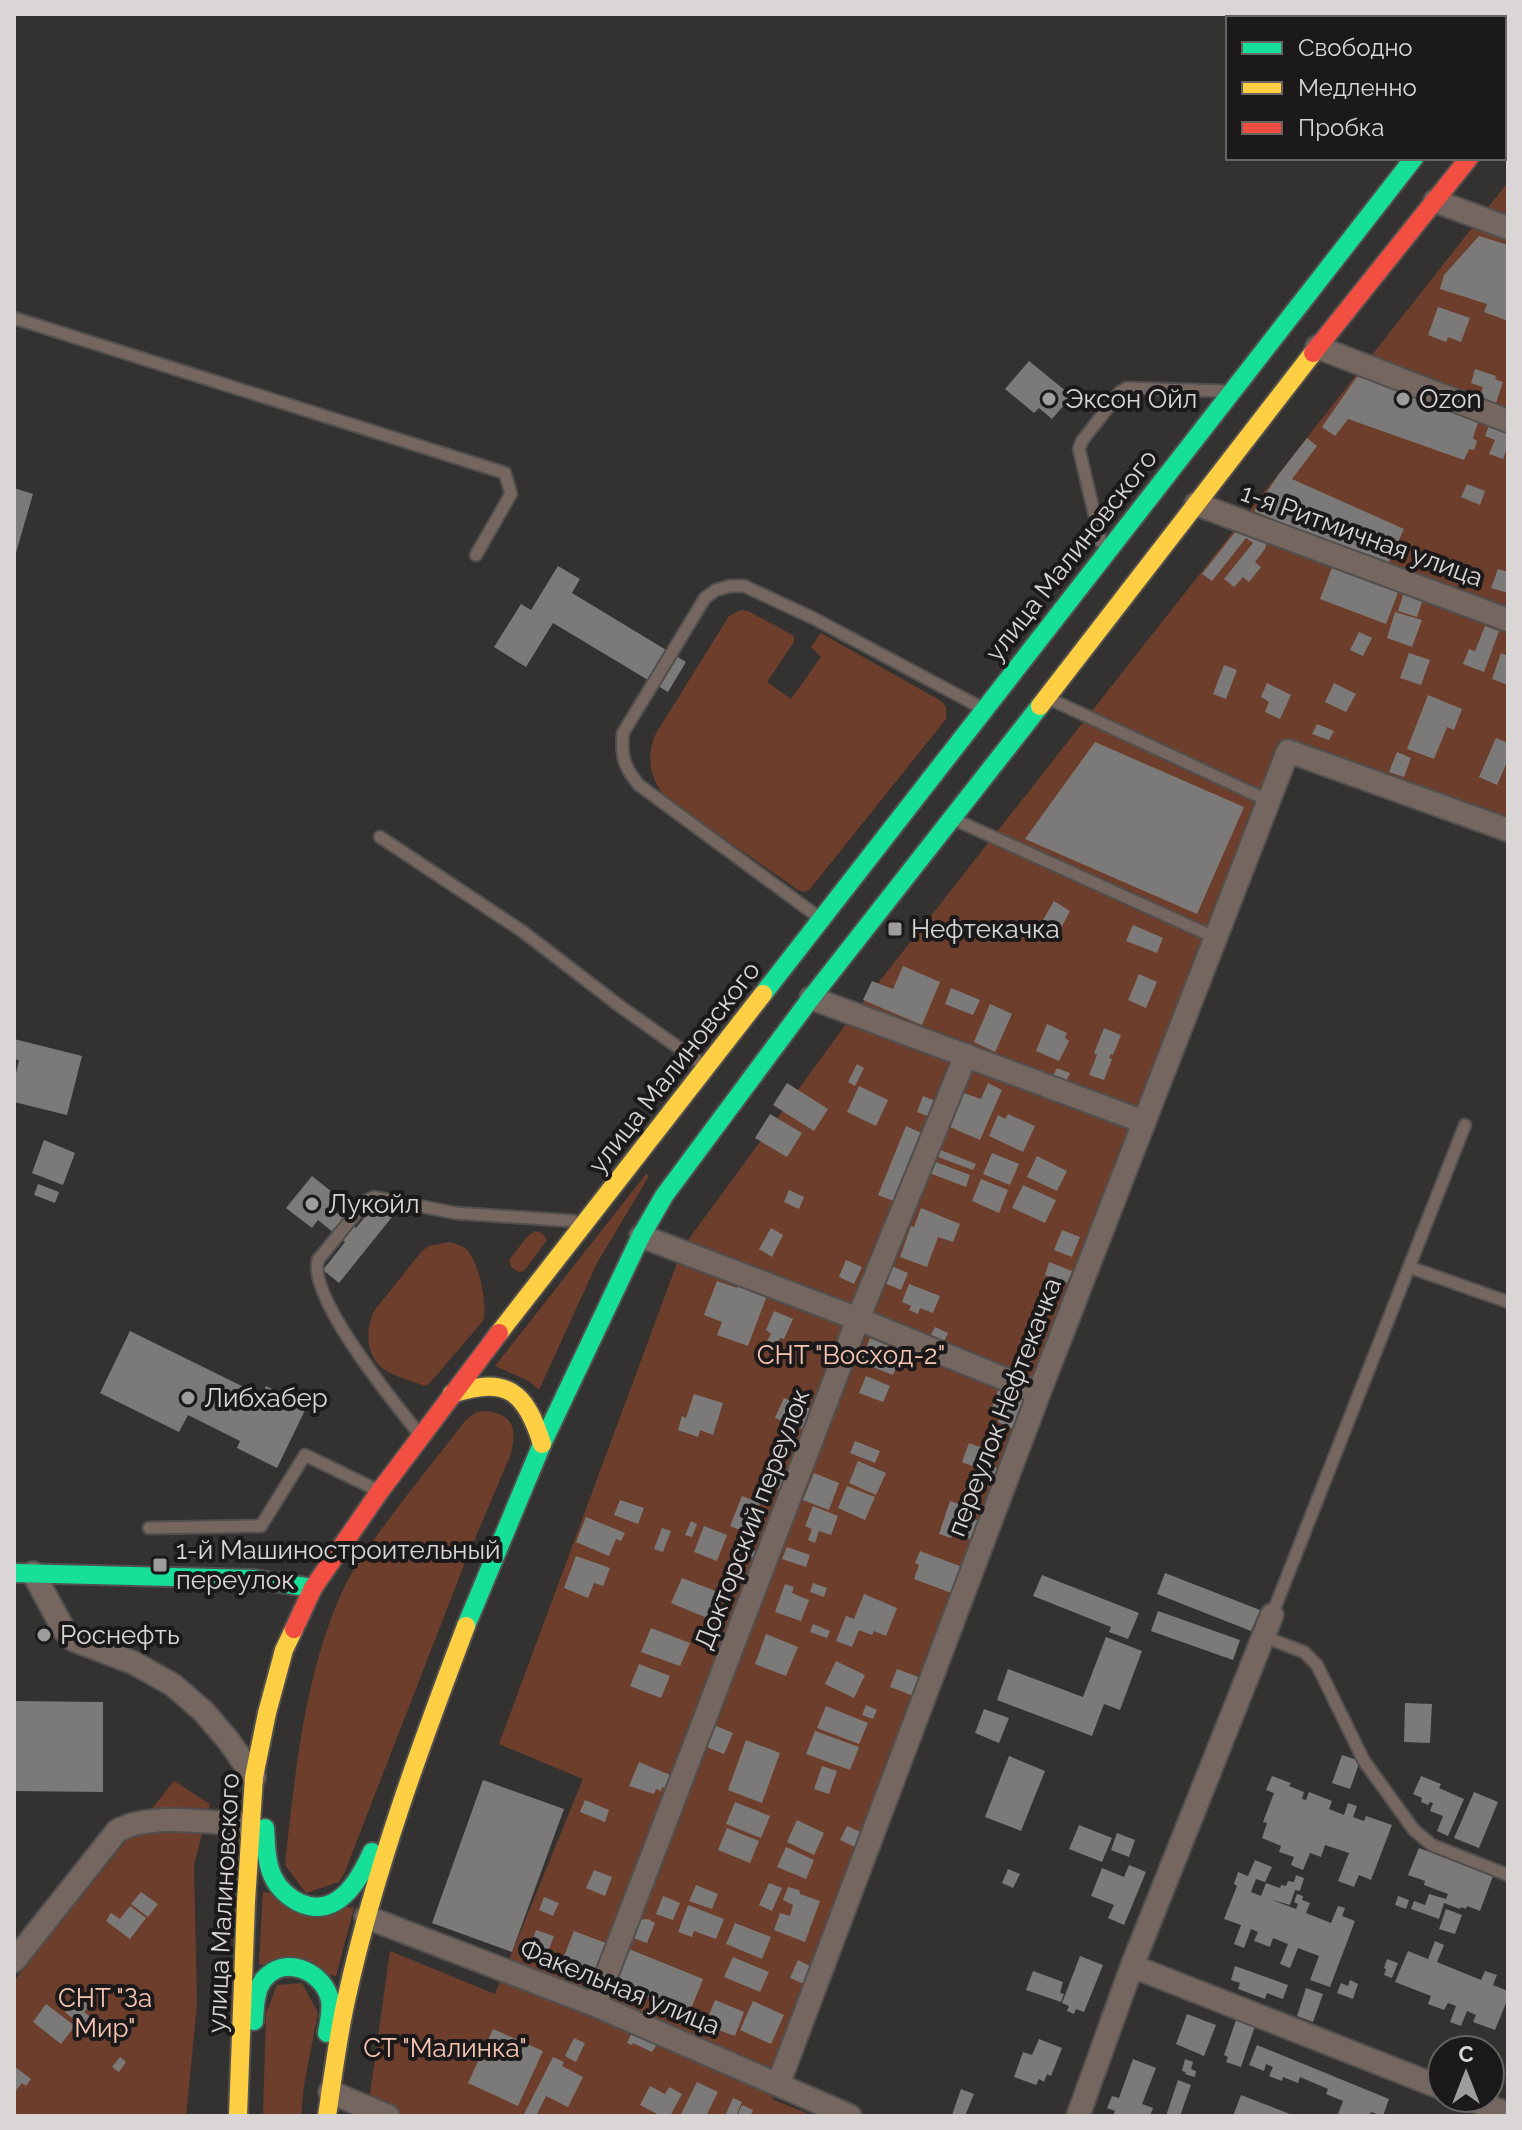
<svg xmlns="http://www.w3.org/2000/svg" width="1522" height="2130" font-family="Raleway,sans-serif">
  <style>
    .green { fill: #6d3e2c }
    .building { fill: #7c7a79 }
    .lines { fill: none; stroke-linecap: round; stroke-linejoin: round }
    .lane-casing { stroke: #51504f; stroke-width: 15 }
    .street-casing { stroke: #51504f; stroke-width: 26 }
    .fast-casing { stroke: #51504f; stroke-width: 22 }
    .slow-casing { stroke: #51504f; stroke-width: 22 }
    .jam-casing { stroke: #51504f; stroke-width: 22 }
    .lane { stroke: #756660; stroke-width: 11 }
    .street { stroke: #756660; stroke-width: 22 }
    .fast { stroke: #16e098; stroke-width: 18 }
    .slow { stroke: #ffcf43; stroke-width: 18 }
    .jam { stroke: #f24e42; stroke-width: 18 }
    .poi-dot { fill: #9f9d9c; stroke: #1b1919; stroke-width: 3 }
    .labels { text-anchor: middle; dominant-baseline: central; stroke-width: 8; stroke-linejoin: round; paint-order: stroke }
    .poi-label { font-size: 26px; fill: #d9d6d5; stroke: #1b1919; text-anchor: start }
    .street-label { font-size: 26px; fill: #d9d6d5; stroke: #1b1919 }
    .park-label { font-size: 26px; fill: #f9c6b4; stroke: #1b1919 }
  </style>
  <rect width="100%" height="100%" fill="#343231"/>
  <path class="green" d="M1508 182V841L1291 759 772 2099 814 2116H367L390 1951 495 1994 583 1779 499 1744 683 1247 849 1020Z
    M741 610 748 611 794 636V642L767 682 791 699 821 657 811 647 821 633 941 701 946 707V719L810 889 804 892 798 890 665 797C650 777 646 759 655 735L729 616Z
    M646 1174 649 1176 597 1263 539 1390 529 1381 495 1366Z
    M534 1231 542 1233 547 1240 524 1271 519 1272 511 1267 509 1260 526 1238Z
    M449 1242C456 1244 463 1246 467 1250 479 1262 488 1306 483 1321L429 1384 424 1386C410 1380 392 1376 381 1367 365 1353 366 1328 374 1311L422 1251 429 1246Z
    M483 1411C514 1413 518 1429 510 1456L466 1560 344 1874 339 1882 306 1893 285 1865C295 1775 303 1685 338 1601 353 1565 378 1534 401 1503 422 1476 444 1448 465 1421L475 1413Z
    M174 1781 210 1804 194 1865 197 2004 186 2116H14V1981Z
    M263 1892 354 1908 336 1976 259 1964Z
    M302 1983 318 2013 304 2085 301 2116H263L266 2013 277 1985Z"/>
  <path class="building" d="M1479 236 1508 245V321L1484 312 1487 304 1440 289 1444 275Z
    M1438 307 1470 318 1461 342 1448 337 1446 342 1428 335Z
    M1029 361 1072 396 1052 419 1039 408 1034 413 1005 389Z
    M1475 369 1496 376 1495 379 1503 382 1495 406 1479 400 1483 387 1471 383Z
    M1359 374 1479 419 1473 438 1477 441 1474 450 1469 449 1464 460 1348 419 1335 436 1322 427Z
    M1491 421 1508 428V445L1503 459 1489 454 1495 440 1485 436Z
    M1307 438 1317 446 1292 479 1404 529 1385 570 1254 511 1279 474Z
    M1467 484 1485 491 1480 505 1461 497Z
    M14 488 33 494 15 556H14Z
    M1240 526 1268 537 1265 549 1255 562 1261 567 1249 582 1243 577 1234 587 1224 579 1253 543 1246 538 1212 581 1202 574Z
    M1335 560 1401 585 1386 624 1320 599Z
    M558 566 580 579 572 593 686 662 668 692 553 623 526 667 494 647 521 604 531 610Z
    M1498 569 1508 572V593L1491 588Z
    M1404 592 1423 599 1417 617 1398 611Z
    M1395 612 1422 620 1412 647 1387 638Z
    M1485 626 1499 631 1484 672 1463 664 1469 649 1475 651Z
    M1359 632 1372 638 1363 656 1350 650Z
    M1409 653 1430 660 1421 685 1400 678Z
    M1501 653 1508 656V685L1492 679Z
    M1224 665 1237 670 1226 699 1213 694Z
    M1267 683 1291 695 1280 719 1265 712 1269 702 1261 697Z
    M1334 683 1356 694 1346 712 1325 702Z
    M1428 695 1462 709 1454 730 1447 727 1434 759 1407 749Z
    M1317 724 1334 731 1329 740 1312 734Z
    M1496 738 1508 743V760L1497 785 1479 777Z
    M1095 742 1244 807 1197 914 1025 839Z
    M1397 752 1411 758 1404 777 1389 772Z
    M1054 901 1070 911 1055 939 1038 929Z
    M1133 925 1163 938 1157 953 1126 941Z
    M903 966 940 982 922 1025 863 1000 872 981 893 989Z
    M1139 974 1157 982 1146 1008 1128 1000Z
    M951 988 980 1000 973 1015 945 1004Z
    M990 1004 1012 1014 995 1052 974 1042Z
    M1047 1024 1067 1033 1065 1038 1069 1041 1059 1061 1036 1051Z
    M1104 1028 1121 1035 1113 1055 1111 1054 1109 1058 1112 1059 1104 1080 1089 1075 1097 1055 1094 1053Z
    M14 1039 82 1056 67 1115 14 1102V1082L19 1060 14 1059Z
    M857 1064 864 1068 855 1086 848 1082Z
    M1057 1068 1070 1073 1065 1084 1052 1078Z
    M787 1083 828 1109 814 1131 773 1105Z
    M988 1083 1002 1090 980 1140 950 1127 964 1093 981 1099Z
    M859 1086 888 1100 876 1126 847 1112Z
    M923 1096 938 1102 932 1118 917 1112Z
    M770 1114 802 1133 787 1157 755 1138Z
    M1008 1114 1035 1126 1023 1152 989 1136 998 1115 1005 1119Z
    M906 1126 926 1135 899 1203 878 1195Z
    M44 1140 75 1153 63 1185 32 1173Z
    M933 1147 976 1164 973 1170 930 1154Z
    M992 1153 1019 1164 1010 1185 983 1174Z
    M1037 1156 1067 1171 1057 1191 1027 1177Z
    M928 1159 970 1175 966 1187 924 1171Z
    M312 1176 337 1196 329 1206 356 1228 379 1199 396 1212 339 1283 323 1270 345 1242 318 1220 312 1228 286 1208Z
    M981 1179 1008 1190 999 1213 972 1201Z
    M38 1184 59 1192 55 1203 34 1195Z
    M1023 1185 1056 1200 1045 1223 1012 1208Z
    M789 1190 804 1197 799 1209 784 1202Z
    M921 1208 960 1224 953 1242 938 1237 927 1267 900 1257 911 1226 914 1227Z
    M771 1228 783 1235 772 1257 759 1249Z
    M1062 1230 1080 1237 1072 1257 1054 1250Z
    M846 1260 862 1267 854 1284 839 1277Z
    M1049 1262 1072 1271 1067 1283 1045 1275Z
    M889 1265 908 1273 901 1290 882 1282Z
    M717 1281 737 1288 739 1282 768 1293 748 1346 717 1335 722 1322 704 1315Z
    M909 1284 940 1296 933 1313 920 1308 918 1314 909 1310 911 1306 902 1302Z
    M774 1311 793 1319 784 1339 780 1338 777 1345 767 1341 771 1334 766 1330Z
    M935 1327 948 1333 944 1341 931 1335Z
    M130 1331 262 1396 266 1386 307 1406 277 1468 237 1448 240 1441 188 1415 179 1432 100 1393Z
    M870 1338 903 1352 893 1375 860 1362Z
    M1024 1338 1039 1344 1030 1368 1015 1362Z
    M866 1376 890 1386 883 1402 859 1393Z
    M999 1388 1025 1398 1013 1429 998 1422 1002 1411 992 1407Z
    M694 1394 723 1403 713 1435 700 1430 698 1437 678 1430 682 1416 686 1418Z
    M784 1398 811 1409 803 1429 775 1418Z
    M855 1441 880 1451 875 1463 850 1453Z
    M969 1443 992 1452 987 1464 997 1468 992 1481 981 1477 984 1471 962 1462Z
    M858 1461 886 1473 876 1495 849 1483Z
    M768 1465 793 1475 786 1492 762 1482Z
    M814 1473 839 1483 829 1510 803 1500Z
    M847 1486 875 1497 865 1520 838 1508Z
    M742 1496 760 1503 748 1533 730 1526Z
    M620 1500 644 1508 638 1524 614 1515Z
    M950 1501 973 1509 970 1518 980 1521 974 1540 953 1534 951 1538 939 1534Z
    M813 1506 838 1516 831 1535 819 1531 815 1543 808 1540 812 1529 805 1526Z
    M586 1517 625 1533 621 1541 616 1539 609 1556 576 1542Z
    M691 1521 697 1524 692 1537 685 1535Z
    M704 1526 727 1535 717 1561 694 1552Z
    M662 1528 671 1531 663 1552 654 1549Z
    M739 1545 758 1552 755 1559 736 1552Z
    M787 1547 810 1555 806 1567 782 1559Z
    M920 1551 965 1568 954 1594 914 1579 919 1565 915 1563Z
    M576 1556 610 1568 603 1586 594 1583 588 1598 564 1588Z
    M1165 1573 1260 1610 1251 1631 1157 1594Z
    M1042 1575 1139 1613 1128 1639 1109 1632 1111 1627 1033 1596Z
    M682 1578 718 1592 707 1618 671 1603Z
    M813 1583 827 1588 824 1597 810 1592Z
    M785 1584 794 1587 792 1593 809 1600 801 1621 775 1612Z
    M864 1594 897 1608 886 1636 874 1631 872 1635 859 1630 852 1647 836 1641 846 1616 854 1619Z
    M1158 1611 1240 1640 1233 1660 1151 1631Z
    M813 1624 830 1631 827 1638 810 1632Z
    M651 1628 690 1643 680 1666 641 1652Z
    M766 1634 798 1647 786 1676 755 1664Z
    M1106 1637 1142 1651 1120 1710 1104 1704 1092 1736 997 1700 1008 1669 1083 1697Z
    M836 1661 865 1675 854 1698 825 1684Z
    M639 1664 670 1676 661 1698 630 1686Z
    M897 1669 921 1678 914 1696 890 1687Z
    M14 1701 103 1702V1792L14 1791Z
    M1405 1703 1432 1704 1430 1743 1404 1742Z
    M866 1705 877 1710 873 1719 862 1715Z
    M826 1706 868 1723 859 1744 817 1728Z
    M984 1709 1009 1718 999 1743 975 1733Z
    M714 1725 733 1733 724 1754 704 1746Z
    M815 1731 859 1747 850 1770 806 1754Z
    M746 1740 780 1753 762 1803 728 1790Z
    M1342 1755 1360 1761 1350 1789 1332 1783Z
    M1009 1756 1045 1771 1021 1831 985 1817Z
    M639 1762 670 1775 665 1788 662 1787 661 1791 656 1789 654 1794 629 1786Z
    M822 1766 837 1771 829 1794 814 1789Z
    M1272 1776 1291 1783 1289 1786 1304 1792 1302 1799 1306 1800 1309 1792 1332 1801 1329 1809 1344 1815 1348 1803 1357 1806 1353 1817 1364 1821 1366 1816 1392 1825 1371 1880 1359 1875 1354 1887 1338 1881 1349 1853 1325 1845 1321 1857 1310 1853 1303 1870 1291 1865 1294 1857 1279 1852 1281 1846 1262 1838 1267 1823 1263 1822 1274 1793 1266 1790Z
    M1421 1776 1441 1784 1439 1788 1464 1799 1448 1836 1437 1831 1443 1816 1430 1811 1433 1803 1430 1802 1428 1805 1421 1802 1422 1798 1413 1794Z
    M483 1780 564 1809 512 1952 432 1923Z
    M1474 1792 1498 1802 1479 1848 1454 1838Z
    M585 1800 609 1810 605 1822 580 1812Z
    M735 1802 770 1816 761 1838 726 1824Z
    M797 1820 824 1833 814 1855 787 1842Z
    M1079 1825 1112 1838 1102 1862 1069 1849Z
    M847 1826 863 1833 857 1848 840 1840Z
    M727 1828 759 1841 750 1863 718 1850Z
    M1117 1833 1135 1840 1129 1857 1111 1850Z
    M786 1847 814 1860 806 1879 777 1867Z
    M1419 1848 1493 1876 1480 1911 1467 1906 1466 1909 1461 1907 1460 1909 1444 1903 1439 1919 1411 1909 1414 1901 1425 1905 1429 1894 1446 1899 1448 1894 1424 1885 1425 1881 1408 1875Z
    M1255 1860 1272 1867 1265 1882 1256 1879 1251 1892 1261 1896 1266 1883 1280 1888 1281 1885 1286 1886 1288 1881 1294 1882 1296 1875 1304 1878 1300 1891 1295 1890 1290 1905 1269 1899 1296 1909 1298 1904 1294 1902 1297 1894 1303 1896 1302 1900 1310 1903 1306 1913 1331 1923 1338 1906 1345 1908 1342 1916 1355 1921 1330 1987 1310 1980 1319 1956 1298 1948 1290 1968 1280 1964 1288 1944 1273 1938 1270 1947 1254 1941 1258 1932 1251 1929 1244 1948 1234 1944 1241 1925 1224 1919 1237 1886 1234 1884 1238 1872 1248 1876Z
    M1129 1865 1146 1872 1124 1925 1108 1918 1114 1905 1091 1896 1102 1868 1124 1877Z
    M1008 1869 1020 1874 1013 1888 1002 1883Z
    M594 1870 612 1877 605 1896 586 1888Z
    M769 1883 782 1888 772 1911 759 1905Z
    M696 1885 718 1894 712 1909 689 1901Z
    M788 1887 799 1890 800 1894 820 1901 805 1942 774 1930 780 1913 790 1916 793 1905 783 1900Z
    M141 1892 158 1904 148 1917 131 1904Z
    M663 1896 680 1903 673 1920 656 1914Z
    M1398 1896 1409 1900 1406 1909 1395 1905Z
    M544 1897 559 1903 553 1916 539 1910Z
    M688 1905 724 1919 716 1939 694 1931 692 1937 678 1932Z
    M130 1906 146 1918 130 1939 106 1921 111 1913 120 1919Z
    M1446 1909 1462 1915 1455 1934 1439 1929Z
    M648 1919 655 1923 647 1943 628 1936 635 1920Z
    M735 1923 771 1937 762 1959 726 1944Z
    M536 1930 554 1936 546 1957 528 1951Z
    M574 1931 611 1945 599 1975 562 1961Z
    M1435 1941 1444 1945 1437 1962 1481 1980 1485 1971 1497 1975 1493 1985 1508 1991V1998L1495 2030 1473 2022 1476 2015 1467 2011 1461 2026 1450 2022 1456 2006 1448 2003 1444 2010 1428 2004 1431 1996 1395 1982 1408 1951 1428 1959Z
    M624 1947 703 1979 689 2014 610 1982Z
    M1080 1956 1103 1965 1084 2012 1076 2009 1074 2014 1067 2011 1069 2006 1062 2003Z
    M733 1957 769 1972 760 1992 724 1977Z
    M1387 1959 1398 1963 1392 1978 1384 1975 1386 1969 1384 1968Z
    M798 1960 812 1967 804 1984 790 1978Z
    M1235 1966 1288 1985 1283 1999 1267 1993 1265 1999 1238 1989 1240 1983 1231 1980Z
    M1033 1971 1063 1982 1060 1993 1064 1994 1061 2002 1026 1990Z
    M1350 1980 1358 1984 1353 1999 1337 1993 1341 1983 1348 1986Z
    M1306 1988 1323 1994 1313 2022 1297 2016Z
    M78 1996 90 2006 84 2012 93 2019 85 2029 65 2012Z
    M715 2000 744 2012 735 2036 705 2025Z
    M753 2001 784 2015 771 2044 740 2030Z
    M46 2004 75 2026 61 2044 33 2022Z
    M1187 2014 1216 2025 1204 2056 1176 2044Z
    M1236 2020 1255 2026 1241 2067 1226 2062 1228 2057 1224 2055Z
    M493 2029 543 2051 518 2106 468 2083Z
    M632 2032 657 2044 652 2052 633 2043 632 2045 627 2043Z
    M574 2038 585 2043 576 2062 565 2056Z
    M1039 2039 1062 2048 1051 2076 1047 2074 1044 2082 1039 2079 1036 2085 1014 2077 1023 2052 1032 2055Z
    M1257 2045 1389 2099 1383 2116 1371 2112 1369 2116H1343L1338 2114 1343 2101 1326 2094 1328 2089 1300 2077 1298 2083 1283 2077 1282 2081 1269 2076 1273 2067 1266 2064 1264 2071 1249 2065Z
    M120 2057 126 2062 119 2072 112 2067Z
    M553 2057 564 2062 562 2066 583 2077 568 2107 546 2096 536 2116H523Z
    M1133 2059 1156 2068 1142 2104 1153 2108 1150 2116H1113L1115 2111 1107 2108 1112 2096 1119 2098Z
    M1185 2059 1193 2062 1191 2069 1196 2071 1195 2077 1185 2074 1186 2072 1182 2071Z
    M14 2066 31 2079 26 2086 22 2083 14 2093Z
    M1178 2080 1191 2085 1180 2116H1166Z
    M697 2082 718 2092 706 2116H680Z
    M650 2086 665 2094 669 2087 682 2094 670 2116H661L640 2105Z
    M961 2089 974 2094 965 2116H955L952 2115Z
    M1241 2095 1295 2116H1233Z
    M733 2098 742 2102 736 2116H725Z
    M742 2105 753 2110 750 2116H737Z"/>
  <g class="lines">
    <g class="lane-casing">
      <path id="lane" d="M14 318 505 473 511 494 476 555
        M1101 542 1079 449 1082 441 1120 392 1127 388 1223 391
        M1052 700 1269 801
        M960 822 1216 938
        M380 837 522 931 621 1007 699 1062
        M817 916 639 785C624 767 621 757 623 733L705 598 716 590 730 586H744L813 618 980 707
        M1409 1267 1508 1302
        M416 1430C392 1400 308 1297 318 1260L366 1201 374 1197 455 1213 573 1221
        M149 1528 261 1526 305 1455 375 1489
        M1272 1615 1465 1125
        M1265 1637 1304 1652 1317 1665 1364 1761 1414 1830 1432 1845 1508 1875"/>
    </g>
    <g class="street-casing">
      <path id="street" d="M1435 201 1508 228
        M1317 347 1508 421
        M1196 504 1508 620
        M811 998 1144 1122
        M641 1236 858 1319 1039 1393
        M33 1573 64 1630 74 1640 134 1663 173 1685 204 1712 228 1740 254 1777
        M366 1917 595 2005 850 2116
        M14 1961 117 1831C151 1812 211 1823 250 1825
        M1132 1966 1442 2088
        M595 2005 858 1319 966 1055
        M778 2085 1039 1393 1288 751 1508 830
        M330 2092 388 2116
        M1467 2098 1508 2114
        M1078 2116 1132 1966 1272 1615"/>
    </g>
    <g class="fast-casing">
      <path id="fast" d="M1504 46 1508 41
        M1504 113 1508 108
        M763 994 1414 158
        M14 1573 253 1579 313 1588
        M466 1626 542 1444 641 1236 664 1196 811 998 1040 706
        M265 1828C266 1844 266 1862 273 1877 278 1888 289 1898 300 1903 337 1919 359 1881 372 1852
        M254 2021C255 2007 255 1990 264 1979 284 1955 320 1970 329 1996 333 2008 329 2021 327 2033"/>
    </g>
    <g class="slow-casing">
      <path id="slow" d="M1040 706 1313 353
        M499 1333 763 994
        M452 1394C507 1375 526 1392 542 1444
        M238 2116 246 1902 254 1777 267 1713 284 1650 294 1629
        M327 2116C333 2076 338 2035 347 1996 375 1869 420 1747 466 1626"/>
    </g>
    <g class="jam-casing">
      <path id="jam" d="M1313 353 1469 158
        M294 1629 313 1588 380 1491 499 1333"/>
    </g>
    <use href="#lane" class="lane"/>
    <use href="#street" class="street"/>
    <use href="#fast" class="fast"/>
    <use href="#slow" class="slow"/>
    <use href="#jam" class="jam"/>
  </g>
  <g class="poi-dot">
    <circle cx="1049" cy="399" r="8"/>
    <circle cx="1403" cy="399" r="8"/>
    <rect x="887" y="921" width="16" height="16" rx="4"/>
    <circle cx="312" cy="1204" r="8"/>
    <circle cx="188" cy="1398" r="8"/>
    <rect x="152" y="1557" width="16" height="16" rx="4"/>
    <circle cx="44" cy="1635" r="8"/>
  </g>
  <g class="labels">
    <g class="poi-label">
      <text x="1065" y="399">Эксон Ойл</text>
      <text x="1419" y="399">Ozon</text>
      <text x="911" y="929">Нефтекачка</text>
      <text x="328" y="1204">Лукойл</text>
      <text x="204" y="1398">Либхабер</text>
      <text x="176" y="1550">1-й Машиностроительный<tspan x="176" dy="30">переулок</tspan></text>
      <text x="60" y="1635">Роснефть</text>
    </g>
    <g class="street-label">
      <text transform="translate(1362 535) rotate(20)">1-я Ритмичная улица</text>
      <text transform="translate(1071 555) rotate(-52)">улица Малиновского</text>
      <text transform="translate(674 1067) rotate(-52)">улица Малиновского</text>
      <text transform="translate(1004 1407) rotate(-69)">переулок Нефтекачка</text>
      <text transform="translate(752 1519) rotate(-69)">Докторский переулок</text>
      <text transform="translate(223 1903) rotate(-87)">улица Малиновского</text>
      <text transform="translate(620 1987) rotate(22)">Факельная улица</text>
    </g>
    <g class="park-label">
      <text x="851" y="1355">СНТ "Восход-2"</text>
      <text x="105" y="1998">СНТ "За<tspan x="105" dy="30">Мир"</tspan></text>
      <text x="445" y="2048">СТ "Малинка"</text>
    </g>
  </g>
  <rect width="1522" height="2130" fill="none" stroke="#d9d6d5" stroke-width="32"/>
  <rect x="1226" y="16" width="280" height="144" fill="#1b1919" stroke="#676564" stroke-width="2"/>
  <rect x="1242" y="42" width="40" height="12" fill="#16e098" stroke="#676564" stroke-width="2"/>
  <text x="1298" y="56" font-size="24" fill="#d9d6d5">Свободно</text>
  <rect x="1242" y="82" width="40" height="12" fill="#ffcf43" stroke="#676564" stroke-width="2"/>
  <text x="1298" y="96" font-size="24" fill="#d9d6d5">Медленно</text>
  <rect x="1242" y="122" width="40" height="12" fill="#f24e42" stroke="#676564" stroke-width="2"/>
  <text x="1298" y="136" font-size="24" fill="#d9d6d5">Пробка</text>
  <g transform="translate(1466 2074)"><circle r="38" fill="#1b1919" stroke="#676564" stroke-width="2"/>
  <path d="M0-6L14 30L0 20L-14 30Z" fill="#9f9d9c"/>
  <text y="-12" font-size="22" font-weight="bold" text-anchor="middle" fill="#d9d6d5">С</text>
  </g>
</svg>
